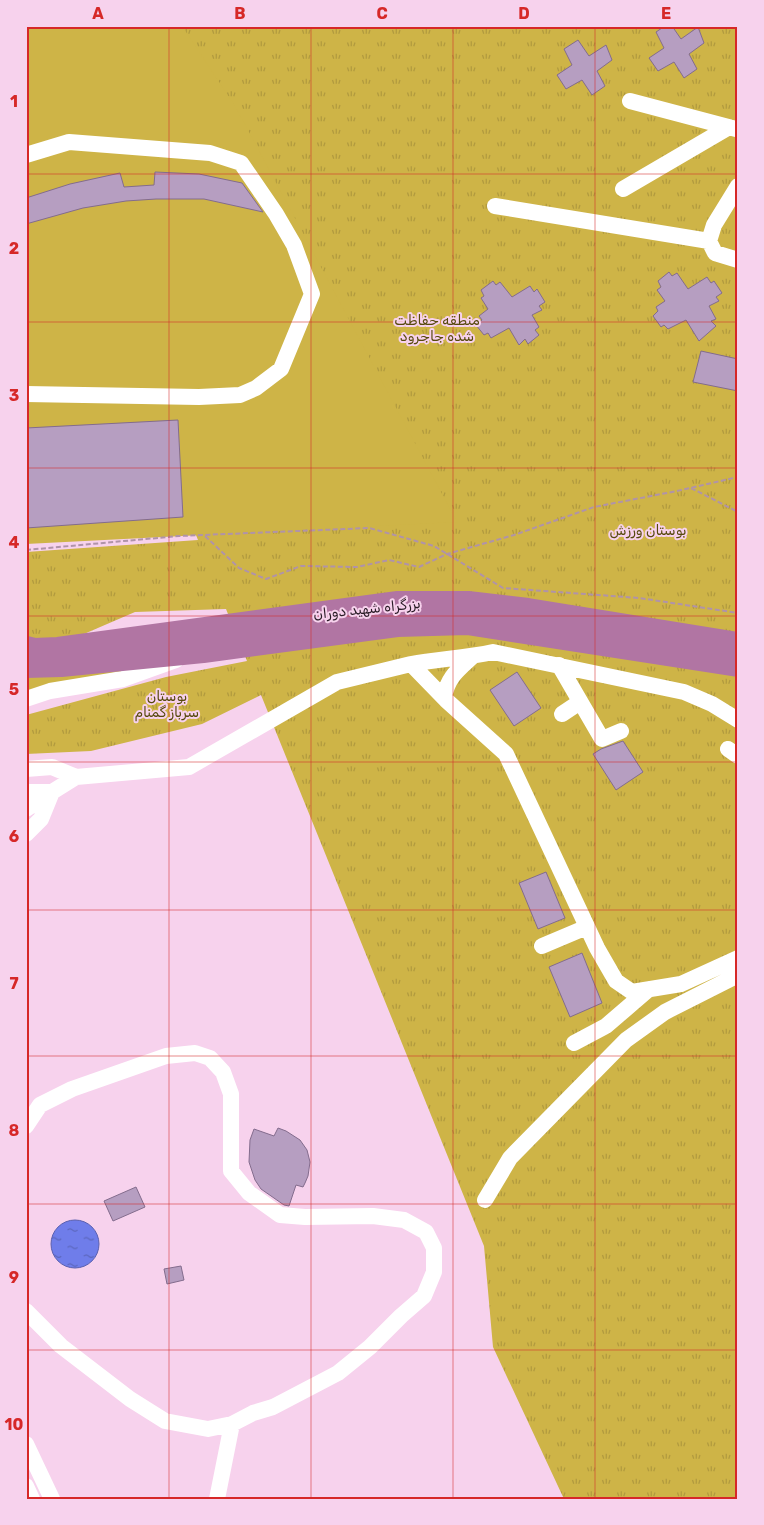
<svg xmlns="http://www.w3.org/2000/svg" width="764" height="1525" font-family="Rubik,Cairo,sans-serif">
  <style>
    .grass { fill: url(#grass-tufts) }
    .garden { fill: #ceb447 }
    .water { fill: url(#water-ripples); stroke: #5a60af }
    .building { fill: #b69ec1; stroke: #836c8d }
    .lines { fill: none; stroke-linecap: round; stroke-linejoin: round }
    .path { stroke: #b093a9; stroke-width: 2; stroke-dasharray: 5 2.5; stroke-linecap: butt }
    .minor { stroke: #fff; stroke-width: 16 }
    .highway { stroke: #b175a3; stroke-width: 24 }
    .grid { fill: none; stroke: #d62828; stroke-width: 1; stroke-opacity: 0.55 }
    .labels { text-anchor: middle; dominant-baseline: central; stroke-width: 4; stroke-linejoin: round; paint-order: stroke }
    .park-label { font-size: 14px; fill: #56490c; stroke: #f7d2ed }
    .street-label { font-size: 14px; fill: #281b25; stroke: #f7d2ed }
    .neatline { fill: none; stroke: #d62828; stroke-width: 2 }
    .grid-label { font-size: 16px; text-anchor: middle; font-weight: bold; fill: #d62828 }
  </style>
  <defs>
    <pattern id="grass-tufts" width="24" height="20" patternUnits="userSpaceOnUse" patternTransform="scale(1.25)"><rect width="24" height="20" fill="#ceb447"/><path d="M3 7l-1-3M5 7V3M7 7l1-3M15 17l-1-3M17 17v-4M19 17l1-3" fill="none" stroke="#b19a3e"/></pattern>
    <pattern id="water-ripples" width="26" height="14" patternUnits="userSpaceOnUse" patternTransform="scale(1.25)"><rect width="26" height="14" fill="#6f7dea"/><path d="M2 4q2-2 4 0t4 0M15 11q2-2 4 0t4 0" fill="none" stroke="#5b66bd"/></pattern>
  </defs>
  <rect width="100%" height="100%" fill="#f7d2ed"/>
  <path class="grass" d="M26 26H738V1499H564L493 1347 484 1246 261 695 202 724 91 751 26 754V715L166 677 247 661 226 609 135 612 77 637 26 640V552L198 540 26 116Z"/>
  <path class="garden" d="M26 26H182L235 106 457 522 26 544Z
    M121 671V674L26 693V673Z"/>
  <path class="water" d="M51 1244a24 24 0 1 1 48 0a24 24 0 1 1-48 0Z"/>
  <path class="building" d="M665 26H672L681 39 698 27 704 43 689 54 697 69 684 78 674 62 658 71 649 58 664 48 656 32Z
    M578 40 589 56 606 45 612 60 597 71 605 86 592 95 582 80 566 89 557 75 572 65 564 49Z
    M155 172 199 174 242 183 263 212 204 199H156L126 201 83 208 26 224V198L70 184 120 173 124 187 154 185Z
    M669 272 672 276 677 273 688 289 707 277 711 283 714 281 722 293 716 297 719 301 709 306 716 319 711 321 716 326 699 341 686 320 668 329 664 325 661 327 653 316 658 311 656 307 665 301 657 290 661 287 658 281Z
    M493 281 496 285 500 282 512 297 530 286 534 292 537 289 545 302 539 306 542 310 532 315 539 327 535 330 539 335 528 344 525 339 519 345 509 328 491 338 488 333 484 335 476 325 482 320 479 316 488 309 481 298 484 296 481 290Z
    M701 351 738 359V391L693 382Z
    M178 420 183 517 26 528V428Z
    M517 672 541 708 514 726 490 690Z
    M623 741 643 772 616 790 593 754 601 749Z
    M546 872 565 918 538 929 519 883Z
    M582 953 602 1003 570 1017 549 967Z
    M278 1128 286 1131 300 1140 307 1150 310 1162 308 1176 305 1183 303 1187 296 1185 289 1206 284 1205 261 1189 255 1180 249 1162 250 1140 254 1129 274 1136Z
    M136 1187 145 1207 113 1221 104 1201Z
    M181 1266 184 1280 167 1284 164 1269Z"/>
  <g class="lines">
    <path class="path" d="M691 488 738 512
      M205 536 239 568 266 579 301 566 357 567 389 560 419 567 447 554 514 535 594 507 677 491 738 477
      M26 550 179 536 369 528 434 546 503 588 639 598 738 613"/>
    <path class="minor" d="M630 101 736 129
      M26 155 69 142 210 153 241 163 276 214 294 245 312 294 281 369 256 388 240 395 199 397 26 394
      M738 186 714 225 709 241 715 253 738 260
      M623 189 729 127
      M495 206 709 241
      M411 664C438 659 466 658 493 652L684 692 712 704 738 720
      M559 665 602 739 621 731
      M444 697C448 677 457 671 472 657
      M26 699 50 691 123 679 176 660
      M562 714 580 702
      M728 749 738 756
      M26 769 52 767 76 777 52 792H26
      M76 777 189 767 337 682 411 664 446 700 506 754 597 948 616 981 632 992 681 984 738 958
      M26 809 52 792
      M26 834 41 819 52 792
      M542 946 587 927
      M574 1043 606 1026 649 989
      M26 1126 40 1105 72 1089 166 1056 195 1053 210 1058 223 1072 231 1094V1171L249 1193 280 1215 305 1217 373 1216 404 1220 426 1232 434 1248V1272L424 1296 401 1316 370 1347 338 1373 273 1407 253 1413 232 1424 208 1429 165 1421 130 1399 61 1346 26 1311
      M485 1200 510 1158 626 1040 665 1012 738 975
      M26 1444 52 1499
      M26 1486 32 1499
      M217 1499 232 1424"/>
    <path class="highway" d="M26 648 34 650 58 649 398 603H468L528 610 738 644
      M26 666 61 665 203 651 397 625 467 623 738 665"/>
  </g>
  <path class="grid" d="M169 26V1499M311 26V1499M453 26V1499M595 26V1499M26 174H738M26 322H738M26 468H738M26 616H738M26 762H738M26 910H738M26 1056H738M26 1204H738M26 1350H738"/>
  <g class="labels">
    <g class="park-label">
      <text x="437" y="320">منطقه حفاظت<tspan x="437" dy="16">شده جاجرود</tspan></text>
      <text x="648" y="530">بوستان ورزش</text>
      <text x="167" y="696">بوستان<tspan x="167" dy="16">سرباز گمنام</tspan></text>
    </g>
    <g class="street-label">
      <text transform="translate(367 609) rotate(-6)">بزرگراه شهید دوران</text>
    </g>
  </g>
  <rect width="764" height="1525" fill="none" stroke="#f7d2ed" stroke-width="55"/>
  <rect x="28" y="28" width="708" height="1470" class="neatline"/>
  <g class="grid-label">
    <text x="98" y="19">A</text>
    <text x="240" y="19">B</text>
    <text x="382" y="19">C</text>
    <text x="524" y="19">D</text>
    <text x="666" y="19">E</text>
    <text x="14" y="107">1</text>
    <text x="14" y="254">2</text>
    <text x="14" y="401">3</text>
    <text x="14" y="548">4</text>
    <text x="14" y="695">5</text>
    <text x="14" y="842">6</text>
    <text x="14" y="989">7</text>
    <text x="14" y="1136">8</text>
    <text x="14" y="1283">9</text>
    <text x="14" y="1430">10</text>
  </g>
</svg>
